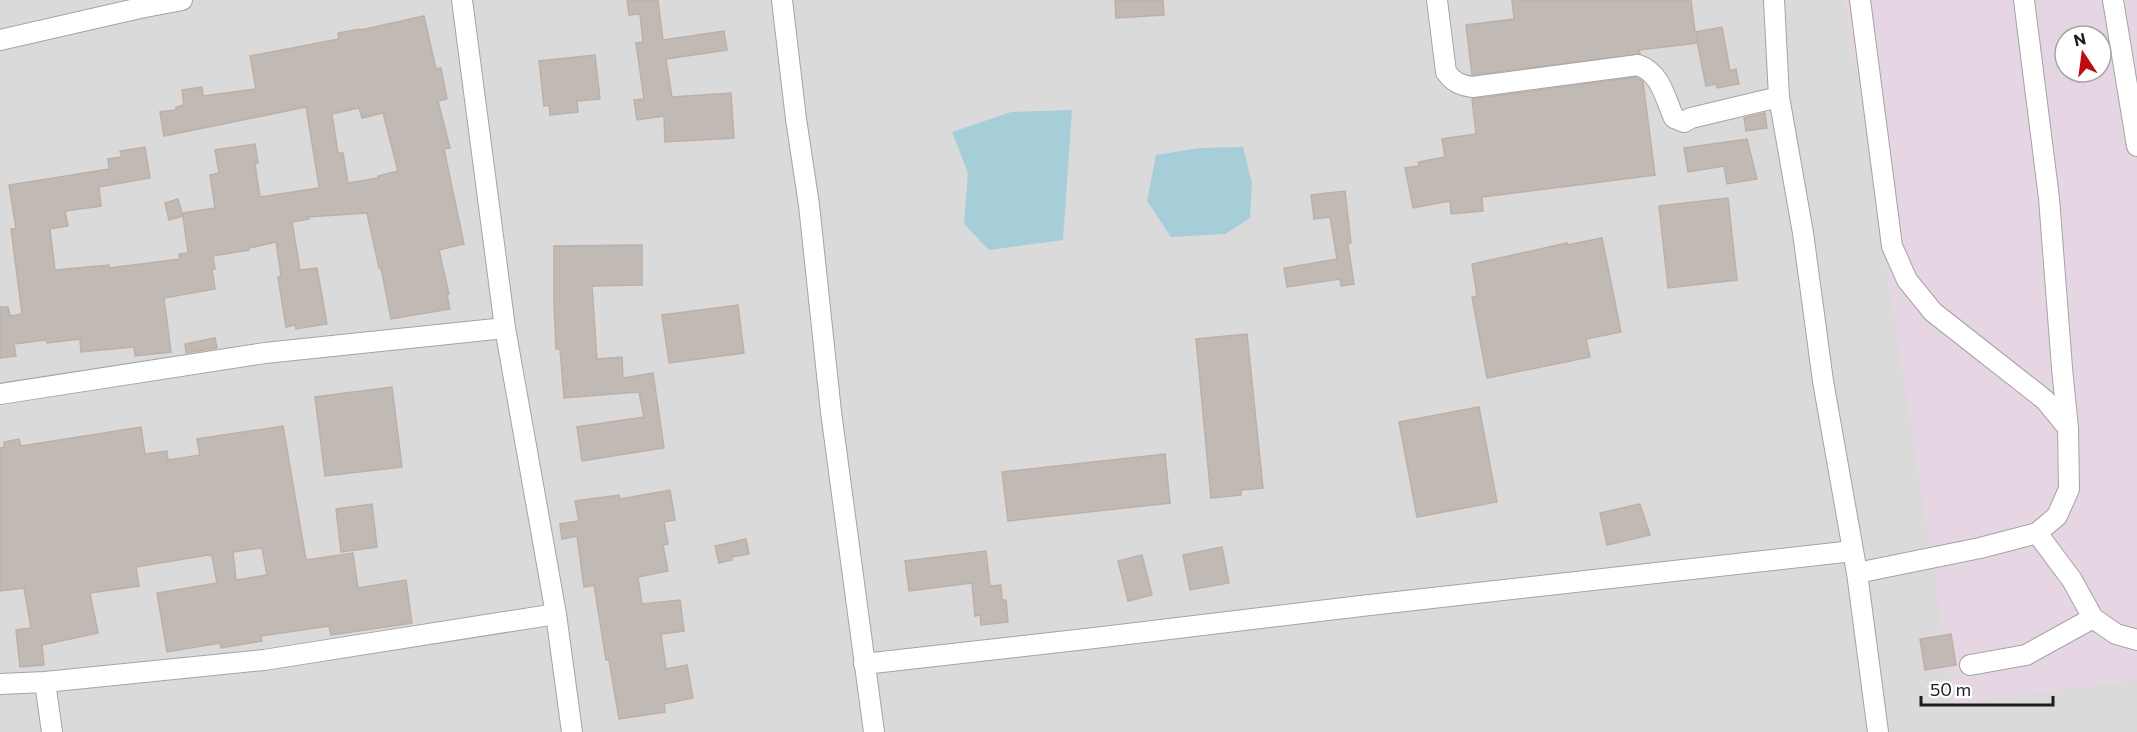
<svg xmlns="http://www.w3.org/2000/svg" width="2137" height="732" font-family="Commissioner,sans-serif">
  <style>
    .residential { fill: #dbdada; fill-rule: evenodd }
    .industrial { fill: #e6d5e3; fill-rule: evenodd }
    .water { fill: #a6ced8 }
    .building { fill: #c1b9b3; stroke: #beb0a6; stroke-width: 1.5; fill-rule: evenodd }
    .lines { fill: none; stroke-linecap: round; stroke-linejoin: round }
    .minor-casing { stroke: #a4a4a4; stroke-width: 22 }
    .minor { stroke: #fff; stroke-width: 20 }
  </style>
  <rect width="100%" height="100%" fill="#edeae3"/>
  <path class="residential" d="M0 0H2137V732H0ZM2065 36H2101V72H2065Z"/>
  <path class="industrial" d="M1845 0H2137V680L1954 704ZM2065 36H2101V72H2065Z"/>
  <path class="water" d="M1072 110 1063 240 989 250 964 224 968 173 952 132 1011 112Z
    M1243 147 1252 183 1250 218 1225 234 1171 237 1147 201 1156 155 1199 148Z"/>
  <path class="building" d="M627 0H658L663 40 724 31 727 50 666 59 672 97 731 93 734 138 665 142 664 116 637 120 634 100 644 99 636 43 643 42 640 14 629 15Z
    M1115 0H1163L1164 15 1116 18Z
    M1512 0H1691L1695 32 1722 27 1730 71 1736 69 1739 84 1717 88 1716 84 1706 86 1696 36 1697 43 1639 50 1640 54 1472 75 1466 25 1514 19Z
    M424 16 436 69 441 68 447 99 438 101 450 148 444 149 464 244 439 250 449 294 447 295 450 309 391 319 381 268H379L367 213 308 217 309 219 292 222 300 270 317 268 327 324 296 329 295 325 286 327 278 277 281 276 276 242 249 248V250L213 256 215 269H212L215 289 164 298 171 352 135 356 134 347 81 352 80 339 47 343 46 340 14 344 16 356 0 358V307H8L10 316 22 314 11 229H16L9 185 109 169 108 159 122 157 120 151 145 147 150 178 99 187 101 206 65 211 68 226 50 229 55 270 109 265V268L180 259 179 254 188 253 183 216 169 220 165 203 178 199 183 216 182 213 215 208 210 175 219 173 215 150 255 144 258 163 255 164 260 197 318 188 319 186 306 107 164 136 160 112 176 110V107L184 105 182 90 202 87 203 96 256 89 250 56 339 39 338 33 360 29 361 30ZM359 108 362 118 383 113 398 171 378 176V178L348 183 343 153H338L332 114Z
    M595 55 600 99 577 101 578 112 550 115 549 105 544 106 539 61Z
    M1636 77 1643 82 1655 175 1482 197 1483 211 1451 214 1450 201 1413 208 1405 168 1419 166 1418 162 1445 157 1442 139 1476 134 1472 99Z
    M1765 113 1767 128 1746 131 1744 118Z
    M1747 139 1757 179 1727 184 1724 166 1688 172 1684 148Z
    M1345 191 1351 243 1348 244 1354 284 1341 286 1340 279 1287 287 1284 268 1337 259 1330 217 1314 219 1311 195Z
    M1728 198 1737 280 1668 288 1659 206Z
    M1602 238 1621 332 1586 339 1590 357 1487 378 1472 297 1477 296 1472 264 1567 243V245Z
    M642 245V285L592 286 597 359 622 357 623 378 653 373 664 448 582 461 577 427 644 417 639 392 564 398 560 349H556L554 305V246Z
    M738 305 744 353 669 363 662 315Z
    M1247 334 1263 488 1241 490V495L1211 498 1196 339Z
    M215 338 217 348 186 353 185 344Z
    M392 387 402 467 325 476 315 397Z
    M1479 407 1497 502 1417 517 1399 422Z
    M283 426 306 560 353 553 358 588 406 580 412 623 331 635 329 626 261 636 262 641 221 648 220 643 167 652 157 593 217 583 212 556 208 555 136 567 139 586 90 593 98 633 42 645 44 665 20 667 16 630 31 628 24 588 0 591V448L4 447V442L19 439 21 446 141 427 145 454 167 451 168 460 200 455 197 439ZM262 548 267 575 236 580 233 552Z
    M1165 454 1170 503 1008 521 1002 472Z
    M670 490 675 520 664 522 668 544 663 545 668 571 638 577 642 604 680 600 684 631 661 634 666 669 687 665 693 698 664 704 665 712 619 719 609 660H606L594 585 584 587 577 536 562 539 560 524 579 521 575 501 619 495 620 499Z
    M372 504 377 547 341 552 336 509Z
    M1640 504 1650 535 1607 545 1600 513Z
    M746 539 749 554 732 557V560L719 563 715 546Z
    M1222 547 1229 583 1190 590 1183 555Z
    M986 551 990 586 1001 585 1002 600H1006L1008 622 981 625 980 615 975 616 972 583 909 591 905 561Z
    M1142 555 1152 595 1128 601 1118 561Z
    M1951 634 1956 665 1925 670 1920 639Z"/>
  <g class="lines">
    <g class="minor-casing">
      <path id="minor" d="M462 0 505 328 556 614 572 732
        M782 0 796 119 809 205 831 412 874 732
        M1437 0 1446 72C1453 82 1460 85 1472 87L1638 65C1661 73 1665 98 1674 118L1684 122 1691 118 1779 97
        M1774 0 1779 97 1803 233 1823 381 1857 573 1878 732
        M2024 0 2049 198 2062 368 2068 428
        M2113 0 2137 146
        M0 40 140 8 182 0
        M0 394 265 353 505 328
        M2037 533 2072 580 2093 618 2116 634 2137 640
        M1857 573 1980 548 2037 533 2057 516 2069 489 2068 428 2045 400 1933 312 1907 280 1892 246 1860 0
        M864 664 1103 637 1361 606 1853 551
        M1970 665 2026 655 2093 618
        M45 682 52 732
        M0 684 45 682 264 660 556 614"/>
    </g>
    <use href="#minor" class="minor"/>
  </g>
  <g transform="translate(2083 54) rotate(347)"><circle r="28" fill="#ffffff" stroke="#a5a5a5" stroke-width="1.5"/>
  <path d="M0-4.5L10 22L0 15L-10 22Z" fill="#bd0d11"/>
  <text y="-9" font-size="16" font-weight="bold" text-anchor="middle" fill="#1d1d1d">N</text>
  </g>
  <path d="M1921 696v9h132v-9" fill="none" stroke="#1d1d1d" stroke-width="3"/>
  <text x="1930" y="696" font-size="18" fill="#1d1d1d" stroke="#ffffff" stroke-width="4.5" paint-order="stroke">50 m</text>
</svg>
